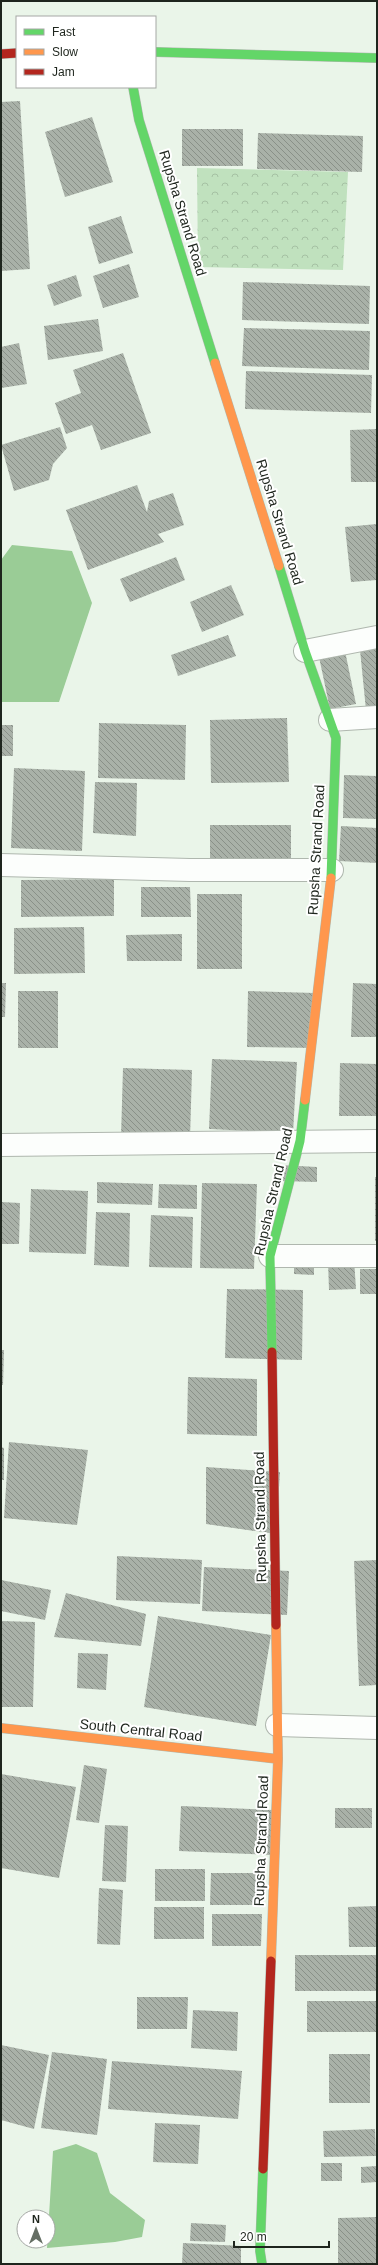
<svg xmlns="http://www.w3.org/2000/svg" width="378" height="2265" font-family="Arial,sans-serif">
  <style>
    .park { fill: url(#park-crowns) }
    .water { fill: #9acc96 }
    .building { fill: url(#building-back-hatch) }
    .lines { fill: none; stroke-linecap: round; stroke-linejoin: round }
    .street-casing { stroke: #afb7ae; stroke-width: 24 }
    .fast-casing { stroke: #afb7ae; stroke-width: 10 }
    .slow-casing { stroke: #afb7ae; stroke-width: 10 }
    .jam-casing { stroke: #afb7ae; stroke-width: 10 }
    .street { stroke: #fcfefc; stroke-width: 22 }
    .fast { stroke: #63d668; stroke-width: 9 }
    .slow { stroke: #ff974d; stroke-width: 9 }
    .jam { stroke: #b3261e; stroke-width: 9 }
    .labels { text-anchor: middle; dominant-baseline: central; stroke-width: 4; stroke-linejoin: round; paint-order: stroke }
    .street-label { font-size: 14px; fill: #1e251d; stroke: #fff }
  </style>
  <defs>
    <pattern id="park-crowns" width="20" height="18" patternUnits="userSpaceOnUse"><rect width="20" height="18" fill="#c0e1be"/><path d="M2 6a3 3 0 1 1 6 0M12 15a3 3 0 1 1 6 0" fill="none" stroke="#a5c1a3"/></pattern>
    <pattern id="building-back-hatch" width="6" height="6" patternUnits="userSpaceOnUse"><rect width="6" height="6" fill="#a9b1a8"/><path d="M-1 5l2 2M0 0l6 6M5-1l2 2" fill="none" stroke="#899088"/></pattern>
  </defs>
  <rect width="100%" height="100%" fill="#eaf5e9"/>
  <path class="park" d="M197 168 348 172 343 270 198 267Z"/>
  <path class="water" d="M12 545 72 551 92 603 59 702H1V560Z
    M76 2144 97 2153 110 2193 145 2220 142 2237 115 2242 47 2248 53 2151Z"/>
  <path class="building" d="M20 101 30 269 1 271V102Z
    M92 117 113 182 65 197 45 132Z
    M182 129H243V166H182Z
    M258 133 363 136 362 172 257 169Z
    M121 216 133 253 99 264 88 227Z
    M129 264 139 297 103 308 93 276Z
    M76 275 82 296 54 306 47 285Z
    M243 282 370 286 369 324 242 320Z
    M98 319 103 351 48 360 44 326Z
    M244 328 370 331 369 370 242 366Z
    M19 343 27 384 1 388V347Z
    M123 353 151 433 101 450 92 425 66 434 55 403 81 393 73 370Z
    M246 371 372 375 371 413 245 409Z
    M60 427 67 448 53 464 49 480 14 491 1 445Z
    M377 429V482H351L350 430Z
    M137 485 147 512 149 501 173 493 184 525 158 534 164 542 88 570 66 510Z
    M377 524V580L351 582 345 527Z
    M176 557 185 580 130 602 120 579Z
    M231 585 244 615 202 632 190 602Z
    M228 635 236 656 178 676 171 655Z
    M377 648V709L366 710 360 650Z
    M345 651 356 704 330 709 319 657Z
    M287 718 289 782 211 783 210 720Z
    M99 723 186 725 185 780 98 778Z
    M1 725H13V756H1Z
    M14 768 85 771 82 851 11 848Z
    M344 775 377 776V819L343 818Z
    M95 782 137 783 136 836 93 833Z
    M210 825H291V862H210Z
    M341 826 377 828V863L339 861Z
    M114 879V916L21 917V880Z
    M141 887H190L191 917H141Z
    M197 894H242V969H197Z
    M84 927 85 973 14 974V928Z
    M182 934V961H127L126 935Z
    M1 983H6L5 1017H1Z
    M353 983 377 984V1037H351Z
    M18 991H58V1048H18Z
    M248 991 315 993 314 1048 247 1047Z
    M212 1059 297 1062 293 1133 209 1129Z
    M340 1063 377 1064V1116H339Z
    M123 1068 192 1070 190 1139 121 1137Z
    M280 1165 317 1167V1182L280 1181Z
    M375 1177H377V1241H375Z
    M97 1182 153 1184 152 1205 97 1203Z
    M202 1183 257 1184 254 1269 200 1268Z
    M159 1184 197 1185V1209L158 1208Z
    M31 1189 88 1191 86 1254 29 1252Z
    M1 1202 20 1203 19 1244H1Z
    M96 1212 130 1213 129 1267 94 1265Z
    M151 1215 193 1217 192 1268 149 1267Z
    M294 1249H314V1275L294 1274Z
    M354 1259 356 1289 329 1290 328 1261Z
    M360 1269H377V1294H360Z
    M227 1289 303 1290 302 1360 225 1358Z
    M1 1350H4L3 1385H1Z
    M188 1377 257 1379V1436L187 1434Z
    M9 1442 88 1450 77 1525 4 1518Z
    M1 1447 4 1448V1480H1Z
    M206 1467 280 1472 276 1534 206 1524Z
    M117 1556 202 1560 200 1604 116 1600Z
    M377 1560V1685L359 1686 354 1561Z
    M204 1567 289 1571 287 1615 202 1611Z
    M1 1580 51 1590 45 1620 1 1611Z
    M66 1593 146 1614 141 1646 54 1637Z
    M158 1616 271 1635 256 1726 144 1707Z
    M1 1621 35 1622 33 1707H1Z
    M78 1653 108 1654 106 1690 77 1688Z
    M84 1765 107 1769 99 1823 76 1820Z
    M1 1774 76 1787 59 1878 1 1868Z
    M181 1806 273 1810 271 1855 179 1851Z
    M335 1808H372V1828H335Z
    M105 1825 128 1826 126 1882 102 1881Z
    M155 1869H205V1901H155Z
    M211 1873H260V1905H210Z
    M99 1888 123 1890 120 1945 97 1944Z
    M377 1906V1947H349L348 1907Z
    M154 1907H204V1939H154Z
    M212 1914H262L261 1946H212Z
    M295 1955H377V1991H295Z
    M137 1997H188L187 2029H137Z
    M307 2001H377V2032H307Z
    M193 2010 238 2012 237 2051 191 2048Z
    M1 2045 49 2055 34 2129 1 2120Z
    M52 2052 107 2059 97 2135 41 2128Z
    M329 2054H370V2103H329Z
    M112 2061 242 2071 238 2119 108 2109Z
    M155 2123 200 2125 198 2164 153 2162Z
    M375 2129 376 2156 324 2157 323 2131Z
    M321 2163H342V2181H321Z
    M377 2166V2182L361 2183V2167Z
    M377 2217V2264H338V2218Z
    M191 2223 226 2225 225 2242 190 2241Z
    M183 2243 241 2246V2264H182Z"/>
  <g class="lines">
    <g class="street-casing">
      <path id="street" d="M305 651 377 637
        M330 720 377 717
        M1 865 190 870H332
        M1 1145 377 1141
        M270 1256H377
        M277 1725 377 1728"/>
    </g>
    <g class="fast-casing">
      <path id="fast" d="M155 52 377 58
        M133 87 139 120 215 363
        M279 566 305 651 336 738 331 878
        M272 1352 270 1256 300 1141 305 1100
        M262 2264 260 2251 263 2169"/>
    </g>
    <g class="slow-casing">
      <path id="slow" d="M215 363 279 566
        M305 1100 331 878
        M1 1728 278 1759
        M271 1961 278 1759 276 1625"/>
    </g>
    <g class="jam-casing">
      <path id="jam" d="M1 54 17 53
        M272 1352 276 1625
        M263 2169 271 1961"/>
    </g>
    <use href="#street" class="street"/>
    <use href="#fast" class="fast"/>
    <use href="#slow" class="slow"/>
    <use href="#jam" class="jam"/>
  </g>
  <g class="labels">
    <g class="street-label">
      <text transform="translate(183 213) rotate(73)">Rupsha Strand Road</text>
      <text transform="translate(280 522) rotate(73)">Rupsha Strand Road</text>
      <text transform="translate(316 850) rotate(-87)">Rupsha Strand Road</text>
      <text transform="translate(273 1192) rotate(-77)">Rupsha Strand Road</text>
      <text transform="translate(260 1517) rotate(-91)">Rupsha Strand Road</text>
      <text transform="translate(141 1730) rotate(6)">South Central Road</text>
      <text transform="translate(261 1841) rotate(-88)">Rupsha Strand Road</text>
    </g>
  </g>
  <rect width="378" height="2265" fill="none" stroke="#1e251d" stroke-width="4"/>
  <rect x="16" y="16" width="140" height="72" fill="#ffffff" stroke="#a5a8a5"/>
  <rect x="24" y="29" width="20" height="6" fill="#63d668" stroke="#a5a8a5"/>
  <text x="52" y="36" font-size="12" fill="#1e251d">Fast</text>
  <rect x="24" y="49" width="20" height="6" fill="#ff974d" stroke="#a5a8a5"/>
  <text x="52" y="56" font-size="12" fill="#1e251d">Slow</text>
  <rect x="24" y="69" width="20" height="6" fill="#b3261e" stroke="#a5a8a5"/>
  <text x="52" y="76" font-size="12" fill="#1e251d">Jam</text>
  <g transform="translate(36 2229)"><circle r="19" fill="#ffffff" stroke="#a5a8a5"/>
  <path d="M0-3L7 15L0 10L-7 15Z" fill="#656e64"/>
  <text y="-6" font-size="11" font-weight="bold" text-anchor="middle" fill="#1e251d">N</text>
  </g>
  <path d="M234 2241v6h95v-6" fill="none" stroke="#1e251d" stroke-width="2"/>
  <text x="240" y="2241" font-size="12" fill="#1e251d" stroke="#ffffff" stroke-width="3" paint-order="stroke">20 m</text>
</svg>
